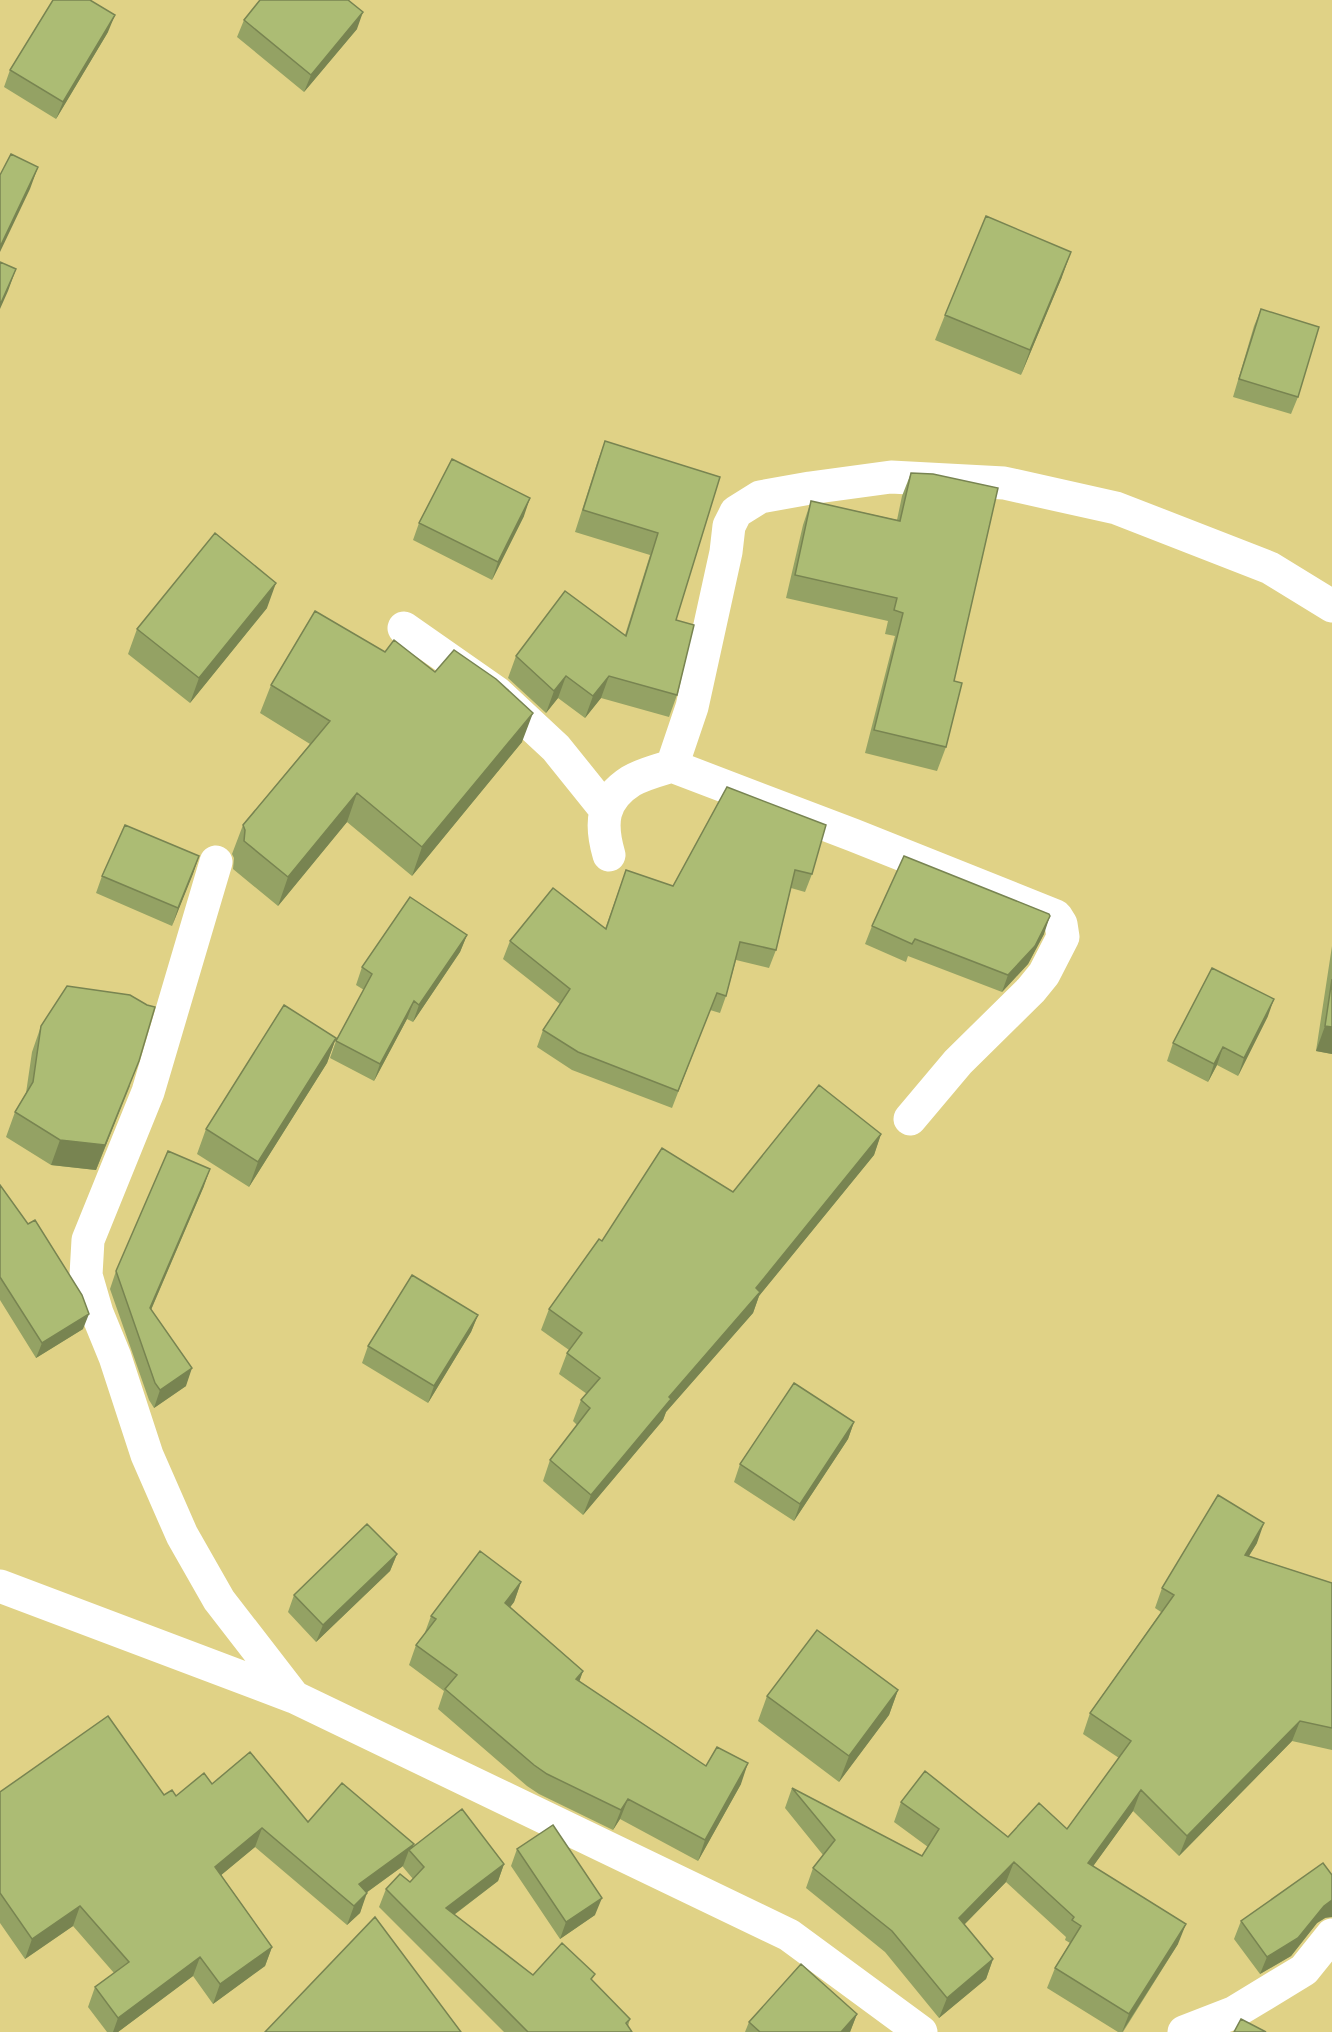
<svg xmlns="http://www.w3.org/2000/svg" width="1332" height="2032" font-family="'DejaVu Sans',sans-serif">
  <style>
    .lines { fill: none; stroke-linecap: round; stroke-linejoin: round }
    .street { stroke: #fff; stroke-width: 33 }
    .wall { fill: #94a264 }
    .shaded-wall { fill: #788451 }
    .building { fill: #acbc74; stroke: #788451; stroke-width: 1.5 }
  </style>
  <rect width="100%" height="100%" fill="#e0d286"/>
  <g class="lines">
    <path class="street" d="M404 628 497 693 556 748 605 809
      M672 766 853 835 1056 916 1061 924 1063 937 1044 974 1031 990 958 1062 910 1119
      M609 855C600 824 601 800 631 781 643 774 659 770 672 766L692 707 726 552 729 526 736 512 760 497 810 488 891 477 1004 483 1116 508 1270 568 1332 606
      M216 862 148 1092 88 1240 86 1275 97 1313 115 1357 147 1455 182 1535 219 1600 294 1697
      M0 1586 294 1697 789 1935 921 2032
      M1184 2032 1233 2013 1304 1970 1332 1935"/>
  </g>
  <path class="wall" d="M244 20 357 29 304 92 237 37Z
    M108 32 56 119 4 87 10 70Z
    M1062 277 1021 375 935 340 945 315Z
    M1261 309 1298 397 1291 414 1233 397 1254 326Z
    M605 441 720 477 676 620 677 695 669 717 601 698 585 718 558 698 546 713 508 678 516 656 625 635 650 555 575 532 597 463Z
    M911 473 954 681 946 747 937 771 865 753 895 636 885 634 888 621 786 598 803 525 811 501 897 520 902 496Z
    M524 516 492 580 413 540 419 523Z
    M267 608 190 703 128 654 137 629Z
    M271 685 522 742 412 876 347 822 278 906 233 869 234 858 232 854 243 825 310 744 260 713Z
    M727 787 812 874 805 892 791 888 776 950 769 968 736 960 726 996 720 1013 710 1010 672 1108 572 1070 537 1047 543 1030 560 1004 503 959 510 941 605 929 626 870 673 886Z
    M199 856 172 926 96 893 102 876Z
    M872 926 1044 934 1028 964 1002 992 908 956 906 962 865 944Z
    M467 935 460 952 413 1022 407 1019 374 1081 330 1058 336 1041 364 990 356 985 362 967Z
    M1332 946V1054L1316 1051Z
    M1268 1016 1238 1076 1217 1065 1208 1082 1167 1061 1173 1043Z
    M41 1026 130 1086 96 1170 51 1165 6 1137 15 1112 26 1093 32 1052Z
    M336 1038 327 1063 249 1187 197 1154 206 1129Z
    M881 1134 874 1155 759 1296 753 1313 666 1412 663 1420 583 1515 543 1481 550 1460 577 1425 573 1421 581 1400 587 1394 559 1374 567 1353 569 1350 541 1330 549 1309 602 1241 733 1192Z
    M0 1185 83 1329 36 1358 0 1300Z
    M204 1186 151 1310 186 1386 154 1408 149 1400 110 1289 116 1271Z
    M478 1315 471 1332 428 1403 362 1363 368 1346Z
    M854 1422 848 1439 794 1521 734 1482 740 1464Z
    M1257 1543 1249 1556 1332 1583V1750L1292 1741 1179 1856 1133 1811 1093 1866 1178 1944 1123 2032H1118L1047 1988 1055 1968 1070 1943 1065 1940 1066 1937 1006 1882 964 1925 993 1959 986 1979 939 2018 885 1952 806 1888 813 1868 823 1855 785 1808 792 1788 922 1856 928 1847 894 1822 901 1802 1008 1837 1067 1829 1119 1758 1083 1734 1090 1713 1161 1612 1155 1608 1162 1588Z
    M397 1554 390 1571 316 1642 288 1612 294 1595Z
    M521 1582 514 1602 510 1607 583 1671 579 1681 706 1766 741 1784 698 1861 620 1819 613 1830 539 1794 527 1786 438 1709 444 1691 409 1665 416 1645 424 1635 431 1616Z
    M898 1690 889 1715 839 1782 758 1721 767 1696Z
    M212 1784 308 1822 413 1847 504 1864 498 1881 454 1915 533 1975 593 1981 630 2019 628 2026 632 2032H504L379 1907 386 1889 410 1882 413 1879 403 1867V1866L366 1893 360 1913 347 1925 255 1847 221 1875 272 1947 265 1966 213 2004 193 1976 118 2032H107L88 2007 95 1987 114 1973 73 1926 25 1959 0 1923V1792L176 1796Z
    M517 1849 595 1915 560 1939 511 1866Z
    M1325 1918 1317 1923 1291 1956 1260 1974 1234 1939 1241 1921Z
    M857 2014 850 2032H745L749 2022Z"/>
  <path class="shaded-wall" d="M363 12 357 29 304 92 311 75Z
    M115 15 108 32 56 119 63 102Z
    M38 167 30 189 0 252V247Z
    M1071 252 1062 277 1021 375 1030 350Z
    M16 269 8 291 0 309V305Z
    M530 498 524 516 492 580 498 562Z
    M276 583 267 608 190 703 199 678Z
    M566 676 558 698 546 713 554 691Z
    M609 676 601 698 585 718 593 696Z
    M533 713 522 742 412 876 422 847Z
    M357 793 347 822 278 906 288 877Z
    M199 856 193 874 172 926 178 908Z
    M1050 916 1044 934 1028 964 1002 992 1008 975Z
    M467 935 460 952 413 1022 419 1005Z
    M1274 999 1268 1016 1238 1076 1244 1058Z
    M414 1001 407 1019 374 1081 380 1064Z
    M1325 1026 1332 1027V1054L1316 1051Z
    M336 1038 327 1063 249 1187 258 1162Z
    M1223 1047 1217 1065 1208 1082 1214 1064Z
    M139 1061 96 1170 51 1165 60 1140Z
    M881 1134 874 1155 759 1296 753 1313 666 1412 663 1420 583 1515 591 1495 756 1288Z
    M210 1169 204 1186 144 1326 150 1308Z
    M89 1314 83 1329 36 1358 42 1343Z
    M478 1315 471 1332 428 1403 434 1386Z
    M192 1368 186 1386 154 1408 160 1390Z
    M854 1422 848 1439 794 1521 800 1504Z
    M1264 1523 1257 1543 1237 1575 1245 1555Z
    M397 1554 390 1571 316 1642 323 1625Z
    M521 1582 514 1602 498 1623 505 1603Z
    M583 1671 576 1691V1679Z
    M898 1690 889 1715 839 1782 849 1756Z
    M1300 1721 1292 1741 1179 1856 1187 1836Z
    M748 1763 741 1784 698 1861 705 1840Z
    M1141 1790 1133 1811 1081 1883 1088 1863Z
    M628 1799 620 1819 613 1830 621 1810Z
    M262 1828 255 1847 208 1886 215 1867Z
    M414 1844 411 1852 409 1850 403 1866 352 1903 359 1884Z
    M1014 1862 1006 1882 951 1938 959 1918Z
    M504 1864 498 1881 439 1926 446 1908Z
    M367 1893 360 1913 347 1925 354 1906Z
    M602 1898 595 1915 560 1939 566 1922Z
    M1332 1900V1917L1325 1918 1317 1923 1291 1956 1260 1974 1267 1957 1324 1906Z
    M80 1906 73 1926 25 1959 32 1939Z
    M1186 1924 1178 1944 1122 2032 1129 2014Z
    M272 1947 265 1966 213 2004 220 1984Z
    M200 1957 193 1976 118 2032H113L118 2018Z
    M993 1959 986 1979 939 2018 947 1998Z
    M857 2014 850 2032H841Z"/>
  <path class="building" d="M53 0H90L115 15 63 102 10 70Z
    M260 0H348L363 12 311 75 244 20Z
    M11 154 38 167 0 247V175Z
    M986 216 1071 252 1030 350 945 315Z
    M0 262 16 269 0 305Z
    M1261 309 1319 327 1298 397 1239 379Z
    M605 441 720 477 676 620 694 625 677 695 609 676 593 696 566 676 554 691 516 656 565 591 626 636 658 533 583 510Z
    M452 459 530 498 498 562 419 523Z
    M911 473 933 474 998 488 954 681 962 683 946 747 874 730 903 613 894 610 897 598 795 575 811 501 900 521Z
    M215 533 276 583 199 678 137 629Z
    M315 611 385 652 394 640 435 672 454 650 496 679 533 713 422 847 357 793 288 877 244 841 245 830 243 825 330 721 271 685Z
    M727 787 826 825 812 874 795 870 776 950 740 942 726 996 717 993 678 1091 578 1052 543 1030 570 989 510 941 553 888 606 929 626 870 673 886Z
    M125 825 199 856 178 908 102 876Z
    M904 856 1049 914 1050 916 1035 946 1008 975 915 939 912 944 872 926Z
    M410 897 467 935 419 1005 414 1001 380 1064 336 1041 372 974 362 967Z
    M1212 968 1274 999 1244 1058 1223 1047 1214 1064 1173 1043Z
    M1332 979V1027L1325 1026Z
    M67 986 130 995 147 1005 155 1007 139 1061 105 1145 60 1140 15 1112 33 1082 41 1026Z
    M284 1005 336 1038 258 1162 206 1129Z
    M819 1085 881 1134 756 1288 760 1292 669 1397 671 1399 591 1495 550 1460 590 1408 581 1400 600 1378 567 1353 582 1333 549 1309 599 1239 602 1241 662 1148 733 1192Z
    M168 1151 210 1169 150 1308 192 1368 160 1390 155 1383 116 1271Z
    M0 1185 28 1224 35 1220 82 1295 89 1314 42 1343 0 1277Z
    M412 1275 478 1315 434 1386 368 1346Z
    M794 1383 854 1422 800 1504 740 1464Z
    M1218 1495 1264 1523 1245 1555 1332 1583V1728L1300 1721 1187 1836 1141 1790 1088 1863 1186 1924 1129 2014 1055 1968 1081 1926 1072 1920 1074 1917 1014 1862 959 1918 993 1959 947 1998 892 1931 813 1868 835 1840 792 1788 922 1856 939 1829 901 1802 925 1771 1008 1837 1039 1803 1067 1829 1131 1741 1090 1713 1174 1595 1162 1588Z
    M367 1524 397 1554 323 1625 294 1595Z
    M480 1551 521 1582 505 1603 583 1671 576 1679 706 1766 717 1747 748 1763 705 1840 628 1799 621 1810 547 1774 534 1765 445 1689 457 1675 416 1645 436 1619 431 1616Z
    M817 1630 898 1690 849 1756 767 1696Z
    M108 1716 164 1795 172 1790 176 1796 204 1773 212 1784 250 1752 308 1822 342 1783 414 1844 359 1884 367 1893 354 1906 262 1828 215 1867 272 1947 220 1984 200 1957 118 2018 95 1987 129 1962 80 1906 32 1939 0 1893V1792Z
    M462 1809 504 1864 446 1908 533 1975 562 1943 595 1974 591 1979 630 2019 626 2023 632 2032H528L386 1889 400 1874 410 1882 424 1867 409 1850Z
    M553 1825 602 1898 566 1922 517 1849Z
    M1323 1863 1332 1875V1900L1324 1906 1298 1938 1267 1957 1241 1921Z
    M375 1917 461 2032H265Z
    M801 1964 857 2014 841 2032H760L749 2022Z
    M1241 2019 1266 2032H1234Z"/>
</svg>
